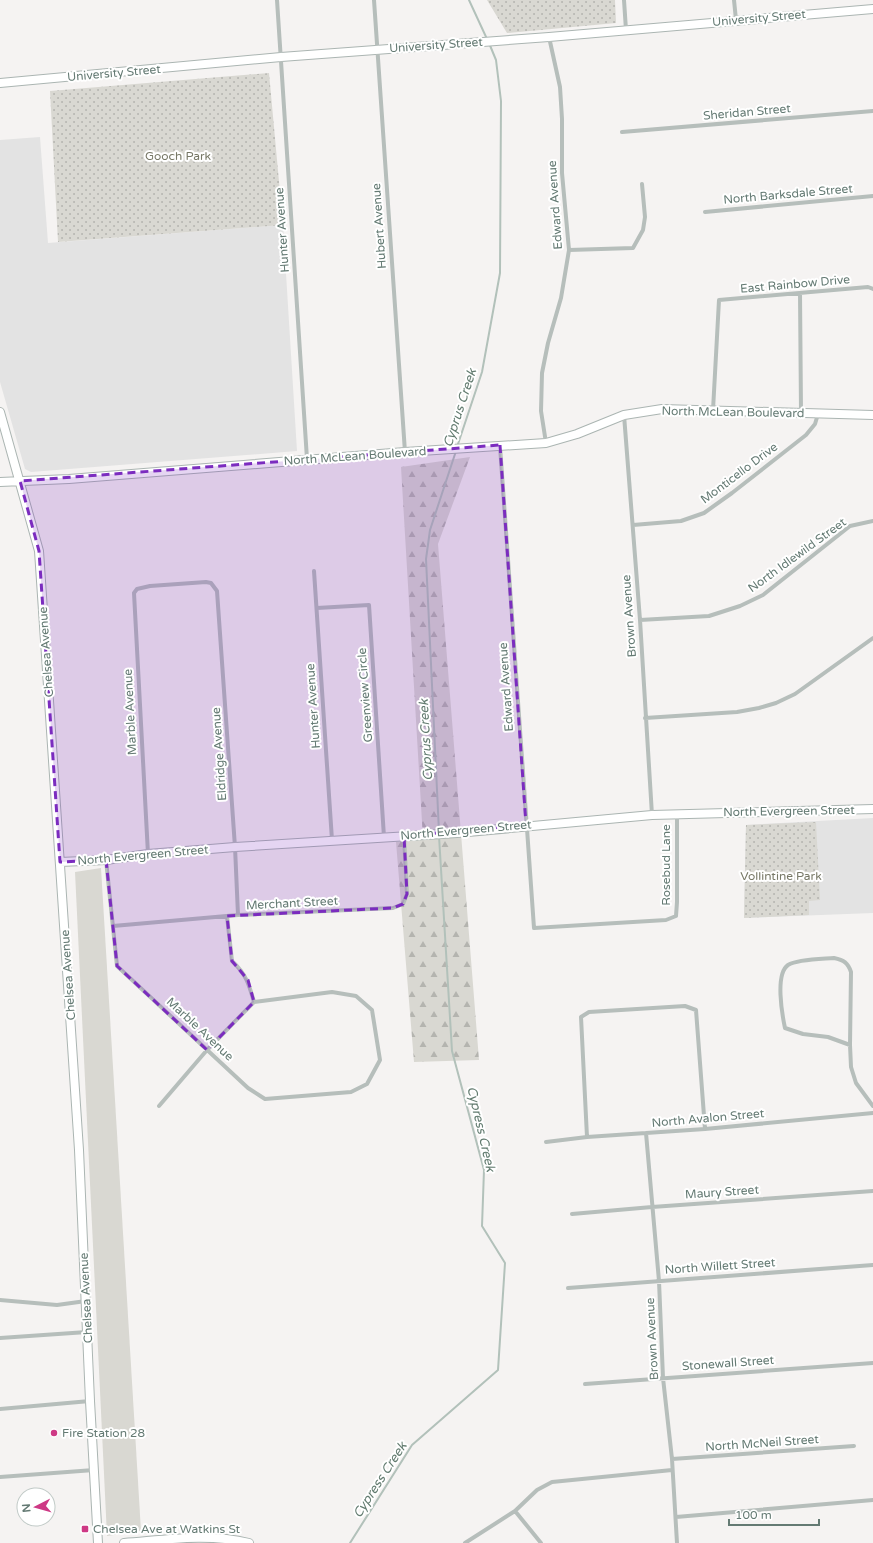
<svg xmlns="http://www.w3.org/2000/svg" width="873" height="1543" font-family="'Varela Round',sans-serif">
  <style>
    .built { fill: #e3e3e3 }
    .green { fill: #d9d8d2 }
    .forest { fill: url(#forest-firs) }
    .park { fill: url(#park-dots) }
    .lines { fill: none; stroke-linecap: round; stroke-linejoin: round }
    .stream { stroke: #b2c1ba; stroke-width: 2 }
    .secondary-casing { stroke: #abb5b2; stroke-width: 10 }
    .street { stroke: #b6bebb; stroke-width: 4 }
    .secondary { stroke: #fff; stroke-width: 8 }
    .marked { fill: #7b2cbf; fill-opacity: 0.2; stroke: #7b2cbf; stroke-width: 3; stroke-dasharray: 8 5; stroke-linejoin: round }
    .poi-dot { fill: #ce3985; stroke: #fff; stroke-width: 1.5 }
    .labels { text-anchor: middle; dominant-baseline: central; stroke-width: 4; stroke-linejoin: round; paint-order: stroke }
    .street-label { font-size: 12px; fill: #647a73; stroke: #fff }
    .park-label { font-size: 12px; fill: #777866; stroke: #fff }
    .poi-label { font-size: 12px; fill: #647a73; stroke: #fff; text-anchor: start }
    .water-label { font-size: 13px; font-style: italic; fill: #637c70; stroke: #fff }
  </style>
  <defs>
    <pattern id="forest-firs" width="22" height="20" patternUnits="userSpaceOnUse"><rect width="22" height="20" fill="#d9d8d2"/><path d="M5 1l3.5 6h-7zM16 11l3.5 6h-7z" fill="#b4b4af"/></pattern>
    <pattern id="park-dots" width="8" height="8" patternUnits="userSpaceOnUse"><rect width="8" height="8" fill="#d9d8d2"/><path d="M2 2h.1M6 6h.1" fill="none" stroke="#b4b4af" stroke-width="1.8" stroke-linecap="round"/></pattern>
  </defs>
  <rect width="100%" height="100%" fill="#f5f3f2"/>
  <path class="built" d="M40 137 48 243 283 225 297 451 31 472 25 469 0 382V140Z
    M873 818V913L744 918 746 825Z"/>
  <path class="green" d="M101 868 141 1531 107 1536 75 872Z"/>
  <path class="forest" d="M470 457 438 544 479 1060 414 1062 396 842 423 839 401 467Z"/>
  <path class="park" d="M487 0H615L616 23 507 33Z
    M269 73 283 225 58 242 50 91Z
    M816 822 820 900 809 901V915L744 918 746 825Z"/>
  <g class="lines">
    <path class="stream" d="M469 0 487 39
      M457 447 482 372 500 273 501 101 496 60 489 43
      M439 832 426 559 430 530 456 451
      M350 1543 412 1445 498 1370 505 1263 482 1226 484 1170 452 1051 439 836"/>
    <g class="secondary-casing">
      <path id="secondary" d="M0 83 281 57 549 37 873 9
        M0 412 39 551 79 1150 90 1401 98 1543
        M0 482 69 479 405 452 546 443 577 434 624 415 662 409 873 415
        M60 862 106 860 148 854 235 847 457 833 652 815 873 809
        M124 1543C165 1540 208 1533 249 1543"/>
    </g>
    <path class="street" d="M277 0 307 459
      M374 0 405 452
      M624 0 626 30
      M734 0 736 20
      M622 132 873 111
      M705 212 873 196
      M569 250 633 248 643 230 645 217 642 184
      M800 293 801 412
      M713 410 719 300 868 287 873 289
      M624 415 640 620 652 815
      M546 443 541 411 542 373 548 343 561 298 569 250 562 173V119L560 87 549 37
      M500 446 534 928 666 920 676 916 677 902V814
      M633 525 681 521 704 513 732 493 806 435 815 424 818 414
      M314 571 332 840
      M317 608 369 605 384 837
      M640 620 709 616 740 606 763 595 850 526 873 521
      M645 718 737 712 759 708 776 703 795 694 873 638
      M148 854 134 593 137 589 150 586 206 582 211 583 217 591 235 847 238 915
      M106 860 117 966 248 1088 265 1099 351 1092 367 1084 380 1060 372 1010 356 996 332 992 254 1002
      M113 926 238 915 393 908 403 904 407 894 404 836
      M834 958C844 960 848 963 851 972L850 1045 828 1037 803 1034 785 1028C782 1014 775 974 788 965 798 959 822 959 834 958Z
      M850 1045 851 1067 856 1083 873 1106
      M159 1106 207 1050 254 1002C249 984 246 974 232 961L227 916
      M646 1133 659 1281 663 1378 672 1459 677 1543
      M587 1137 581 1017 589 1012 685 1006 696 1010 705 1129
      M546 1142 587 1137 705 1129 873 1113
      M572 1214 652 1207 873 1191
      M568 1288 873 1265
      M0 1300 57 1305 86 1301
      M0 1338 87 1332
      M585 1384 873 1363
      M0 1409 90 1401
      M672 1459 854 1446
      M0 1477 94 1470
      M515 1511 541 1543
      M676 1517 873 1500
      M465 1543 515 1511 537 1490 552 1482 672 1470"/>
    <use href="#secondary" class="secondary"/>
  </g>
  <path class="marked" d="M500 445 526 825 404 836 407 894 403 904 393 908 227 916 232 961 248 980 254 1002 207 1050 117 966 106 860 60 862 39 551 20 481Z"/>
  <g class="poi-dot">
    <circle cx="54" cy="1433" r="4"/>
    <rect x="81" y="1525" width="8" height="8" rx="2"/>
  </g>
  <g class="labels">
    <g class="street-label">
      <text transform="translate(759 18) rotate(-5)">University Street</text>
      <text transform="translate(436 45) rotate(-4)">University Street</text>
      <text transform="translate(114 73) rotate(-5)">University Street</text>
      <text transform="translate(747 112) rotate(-5)">Sheridan Street</text>
      <text transform="translate(788 194) rotate(-5)">North Barksdale Street</text>
      <text transform="translate(555 205) rotate(-94)">Edward Avenue</text>
      <text transform="translate(379 226) rotate(-94)">Hubert Avenue</text>
      <text transform="translate(282 230) rotate(-94)">Hunter Avenue</text>
      <text transform="translate(795 284) rotate(-5)">East Rainbow Drive</text>
      <text transform="translate(733 412) rotate(1)">North McLean Boulevard</text>
      <text transform="translate(355 456) rotate(-4)">North McLean Boulevard</text>
      <text transform="translate(739 473) rotate(-37)">Monticello Drive</text>
      <text transform="translate(797 555) rotate(-36)">North Idlewild Street</text>
      <text transform="translate(629 616) rotate(-94)">Brown Avenue</text>
      <text transform="translate(46 652) rotate(-94)">Chelsea Avenue</text>
      <text transform="translate(506 687) rotate(-94)">Edward Avenue</text>
      <text transform="translate(365 695) rotate(-94)">Greenview Circle</text>
      <text transform="translate(313 706) rotate(-94)">Hunter Avenue</text>
      <text transform="translate(130 712) rotate(-93)">Marble Avenue</text>
      <text transform="translate(219 754) rotate(-94)">Eldridge Avenue</text>
      <text transform="translate(789 811) rotate(-1)">North Evergreen Street</text>
      <text transform="translate(466 830) rotate(-5)">North Evergreen Street</text>
      <text transform="translate(143 855) rotate(-5)">North Evergreen Street</text>
      <text transform="translate(666 865) rotate(-90)">Rosebud Lane</text>
      <text transform="translate(292 903) rotate(-3)">Merchant Street</text>
      <text transform="translate(68 975) rotate(-94)">Chelsea Avenue</text>
      <text transform="translate(200 1029) rotate(43)">Marble Avenue</text>
      <text transform="translate(708 1118) rotate(-5)">North Avalon Street</text>
      <text transform="translate(722 1192) rotate(-4)">Maury Street</text>
      <text transform="translate(720 1266) rotate(-4)">North Willett Street</text>
      <text transform="translate(86 1298) rotate(-93)">Chelsea Avenue</text>
      <text transform="translate(652 1339) rotate(-93)">Brown Avenue</text>
      <text transform="translate(728 1363) rotate(-4)">Stonewall Street</text>
      <text transform="translate(762 1443) rotate(-4)">North McNeil Street</text>
    </g>
    <g class="park-label">
      <text x="178" y="156">Gooch Park</text>
      <text x="781" y="876">Vollintine Park</text>
    </g>
    <g class="poi-label">
      <text x="62" y="1433">Fire Station 28</text>
      <text x="93" y="1529">Chelsea Ave at Watkins St</text>
    </g>
    <g class="water-label">
      <text transform="translate(460 408) rotate(-72)">Cyprus Creek</text>
      <text transform="translate(426 740) rotate(-93)">Cyprus Creek</text>
      <text transform="translate(481 1129) rotate(77)">Cypress Creek</text>
      <text transform="translate(380 1480) rotate(-57)">Cypress Creek</text>
    </g>
  </g>
  <g transform="translate(36 1507) rotate(264)"><circle r="19" fill="#ffffff" stroke="#c1cac7"/>
  <path d="M0-3L7 15L0 10L-7 15Z" fill="#ce3985"/>
  <text y="-6" font-size="11" font-weight="bold" text-anchor="middle" fill="#647a73">N</text>
  </g>
  <path d="M729 1519v6h90v-6" fill="none" stroke="#647a73" stroke-width="2"/>
  <text x="735" y="1519" font-size="12" fill="#647a73" stroke="#ffffff" stroke-width="3" paint-order="stroke">100 m</text>
</svg>
